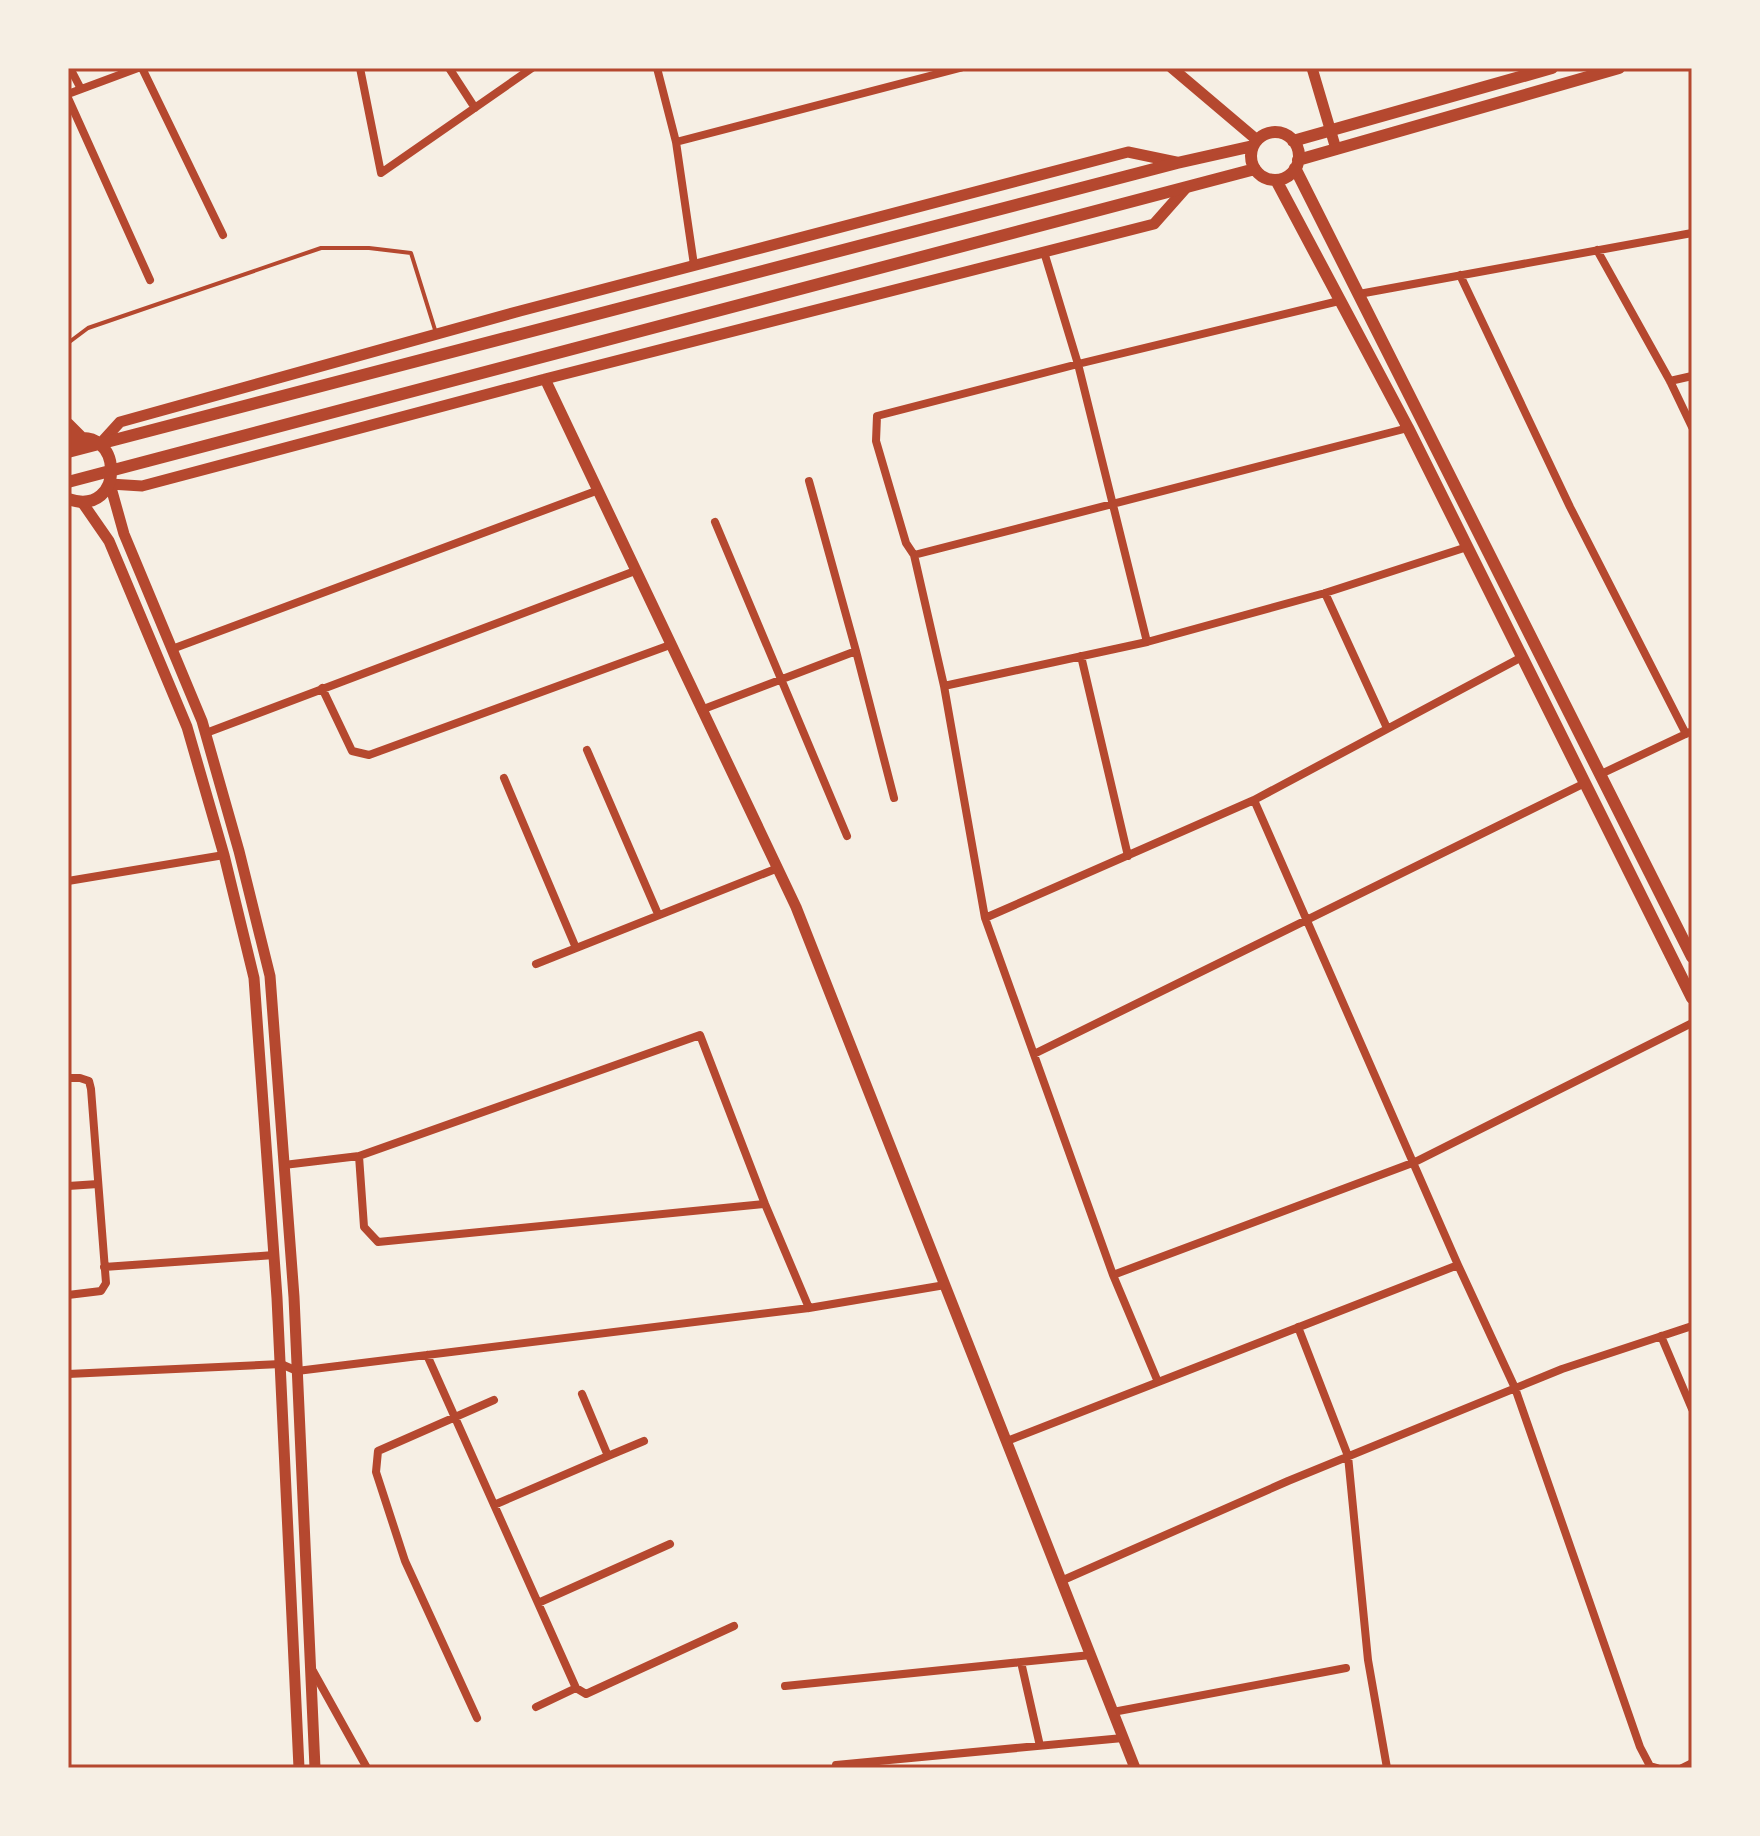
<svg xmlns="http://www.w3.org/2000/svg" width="1760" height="1836" font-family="'Fira Sans',sans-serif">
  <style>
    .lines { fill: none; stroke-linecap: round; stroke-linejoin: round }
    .service { stroke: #b5482f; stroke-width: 4 }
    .minor { stroke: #b5482f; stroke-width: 8 }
    .tertiary { stroke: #b5482f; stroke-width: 11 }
    .secondary { stroke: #b5482f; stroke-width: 12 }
    .neatline { fill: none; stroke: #b5482f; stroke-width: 3 }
  </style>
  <rect width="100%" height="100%" fill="#f6efe4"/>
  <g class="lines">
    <path class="service" d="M68 343 88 328 321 248H369L411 253 436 333"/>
    <path class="minor" d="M70 68 81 89
      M142 68 223 235
      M360 68 381 173 532 68
      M449 68 475 108
      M657 68 676 142 694 265
      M68 94 138 68
      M68 98 150 280
      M676 142 960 68
      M1597 250 1670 381 1692 427
      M1044 252 1078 364 1147 642
      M1460 275 1570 507 1686 734
      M1359 294 1692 233
      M1670 381 1692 376
      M809 481 856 651 894 798
      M715 522 847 836
      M914 555 906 543 876 441 877 416 1078 364 1339 301
      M1325 593 1387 728
      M172 649 596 491
      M1081 656 1128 856
      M1522 657 1254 800 1458 1265 1515 1388 1640 1747 1650 1766 1657 1768
      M944 686 1147 642 1325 593 1467 547
      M322 688 352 751 369 755 670 645
      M701 710 856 651
      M206 733 635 571
      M587 750 658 914
      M1601 774 1692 731
      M504 778 576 948
      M68 881 224 855
      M985 918 944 686 914 555 1408 428
      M536 964 778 868
      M1034 1054 1585 783
      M68 1078H80L89 1081 91 1089 106 1283 101 1291 68 1295
      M359 1156 364 1227 378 1242 765 1204
      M284 1165 359 1156 700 1035 765 1204 809 1308
      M68 1186 98 1184
      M104 1267 274 1255
      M1113 1275 985 918 1254 800
      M1298 1327 1348 1456 1368 1660 1387 1768
      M1661 1336 1692 1409
      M427 1355 576 1688 586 1694 734 1626
      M68 1374 281 1364 297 1371 809 1308 945 1285
      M1158 1382 1113 1275 1415 1162 1692 1023
      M1007 1441 1458 1265
      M608 1456 644 1441
      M494 1505 608 1456 582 1394
      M1061 1581 1288 1481 1562 1369 1692 1326
      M538 1603 670 1544
      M1021 1662 1040 1746
      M313 1671 367 1768
      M785 1686 1091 1655
      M536 1707 576 1688
      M1113 1712 1346 1668
      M477 1718 405 1561 376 1472 378 1451 494 1400
      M836 1765 1123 1738
      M1682 1768 1692 1763"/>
    <path class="tertiary" d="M1172 68 1257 140
      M1312 68 1336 149
      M545 379 796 907 1135 1768
      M100 444 120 422 520 311 1128 152 1176 162
      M82 502 109 541 187 727 224 855 254 978 277 1298 299 1768
      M315 1768 294 1297 270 976 239 851 202 721 124 534 110 484 142 486 545 379 1154 224 1185 189"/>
    <path class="secondary" d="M1251 156a24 24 0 1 1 48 0a24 24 0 1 1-48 0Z
      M1293 141 1552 68
      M1298 160 1619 68
      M1295 168 1692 957
      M1276 180 1408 428 1692 998
      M68 424 82 438
      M68 441C124 420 127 519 68 499
      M68 452 1177 163 1253 146
      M68 482 1255 169"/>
  </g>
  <rect width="1760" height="1836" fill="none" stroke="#f6efe4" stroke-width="140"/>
  <rect x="70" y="70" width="1620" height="1696" class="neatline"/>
</svg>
